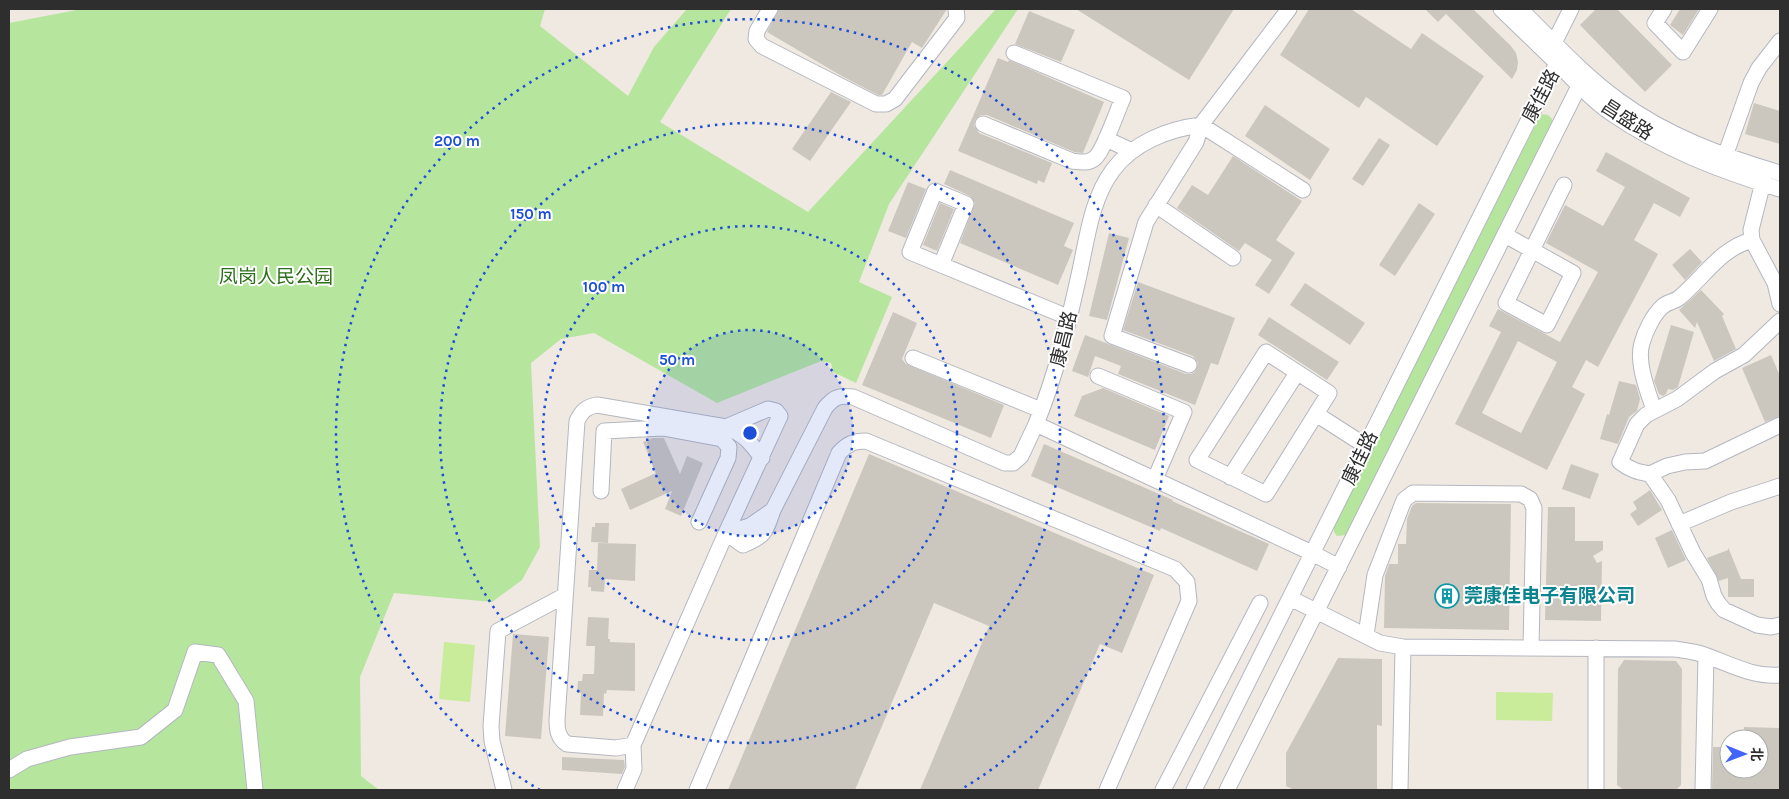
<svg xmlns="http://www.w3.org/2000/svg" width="1789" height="799" font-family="Karla,'Noto Sans SC',sans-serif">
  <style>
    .green { fill: #b6e59e }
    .pitch { fill: #c9ec9a }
    .building { fill: #cbc7bf; fill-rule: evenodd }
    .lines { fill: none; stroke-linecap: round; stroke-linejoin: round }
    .minor-casing { stroke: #b4b7c1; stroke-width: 17 }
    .minor { stroke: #fff; stroke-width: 15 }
    .ring { fill: none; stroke: #1d4ed8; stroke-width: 2.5; stroke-dasharray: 2.5 5 }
    .labels { text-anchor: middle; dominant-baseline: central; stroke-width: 4; stroke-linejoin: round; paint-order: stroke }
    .street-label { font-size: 19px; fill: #2e2e2e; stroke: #fff }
    .park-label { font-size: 19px; fill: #2c6e1b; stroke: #fff }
    .culture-label { font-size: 19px; font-weight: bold; fill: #0d838f; stroke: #fff; text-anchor: start }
    .centre { fill: #1d4ed8; stroke: #fff; stroke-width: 2.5 }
    .ring-label { font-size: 15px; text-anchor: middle; font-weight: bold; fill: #1d4ed8; stroke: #fff; stroke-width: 4; stroke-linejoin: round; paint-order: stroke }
  </style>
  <rect width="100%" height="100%" fill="#efe9e1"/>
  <path class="green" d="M82 9H545L540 26 628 96 654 47 687 9H731L660 122 808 212 996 9H1018L889 204 859 282 892 297 856 383 833 372 831 363 821 361 717 403 594 333 561 339 531 363 540 547 522 580 492 602 394 593 360 677 361 776 379 790H9V23Z
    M1542 114 1548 115 1552 119V125L1346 535 1337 536 1334 532V526L1539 118Z"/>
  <path class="pitch" d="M444 642 475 645 470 702 439 699Z
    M1496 692 1553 693 1552 721 1496 720Z"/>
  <path class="building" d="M779 9H947L922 48 912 42 882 95H878L840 75 767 32Z
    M1076 9H1234L1189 80Z
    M1309 9H1351L1411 49 1422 33 1484 76 1437 146 1366 97 1359 108 1280 55Z
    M1425 9H1473L1511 46 1516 53 1518 62 1517 70 1512 79 1446 14 1438 22Z
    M1596 9H1617L1672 65 1645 92 1580 25Z
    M1680 9H1699L1683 35 1670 25Z
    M1029 11 1075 30 1061 62 1015 44Z
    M998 58 1008 62 1009 60 1104 102 1083 153 1074 152 987 115H981L975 120 974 126 979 133 1052 163 1044 183 1038 180 1037 184 958 151Z
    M831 92 851 102 810 161 792 149Z
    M1754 103 1780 111V144L1745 134Z
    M1265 105 1330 149 1310 180 1245 136Z
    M1379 138 1390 145 1363 186 1352 179Z
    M1606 152 1690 198 1680 217 1654 203 1634 240 1658 254 1598 367 1586 360 1572 387 1585 394 1547 470 1455 424 1501 332 1489 326 1498 309 1560 342 1598 272 1546 243 1565 205 1603 226 1625 187 1596 171ZM1518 341 1557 362 1521 433 1482 413Z
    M1233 156 1302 201 1276 240 1295 253 1269 294 1255 285 1272 260 1245 243 1239 251 1177 208 1192 185 1208 195Z
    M950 170 1074 223 1064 246 1073 250 1058 285 960 243 975 203 970 196 944 184Z
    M908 182 926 189 906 238 888 231Z
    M940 203 954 209 937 251 923 245Z
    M1419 203 1435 214 1395 276 1379 265Z
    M1109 233 1129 238 1107 320 1089 316Z
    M1690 249 1702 262 1685 280 1672 265Z
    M1138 282 1235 318 1218 365 1211 363 1195 405 1118 374 1121 366 1095 356 1088 377 1072 371 1085 335 1186 374H1191L1195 372 1198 363 1193 356 1123 330Z
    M1305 283 1365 323 1350 345 1290 305Z
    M1701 290 1724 314 1722 316 1736 349 1714 361 1697 322 1695 328 1679 310Z
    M893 312 917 323 902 359 906 364 1004 405 991 438 862 385Z
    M1269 317 1339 362 1327 380 1258 335Z
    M1671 325 1694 332 1678 387 1673 390 1668 389 1666 394 1663 396 1659 394 1654 381Z
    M1771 355 1780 376V416L1765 422 1742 368Z
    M1619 381 1636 385 1640 399 1637 411 1629 417 1618 444 1600 439 1607 414 1609 415Z
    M1103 388 1169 416 1155 450 1074 416 1082 396Z
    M653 438H664L680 474 687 456 703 463 681 516 665 509 672 491 630 510 621 489 656 473 643 442Z
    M1044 444 1173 500 1172 501 1269 544 1257 571 1161 528 1160 531 1031 476Z
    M869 454 1154 575 1122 653 1100 644 1038 790H920L989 626 934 603 855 790H728Z
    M1571 464 1599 474 1590 499 1562 489Z
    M1650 490 1662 510 1638 526 1630 514 1637 509 1633 502Z
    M1416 503 1511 504 1509 630 1384 628 1385 576 1389 564H1398V544H1406L1407 519 1412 506Z
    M1548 507H1575V541H1603V550L1593 556 1597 563 1602 561 1601 621 1545 620Z
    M595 523H609L608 543 591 542 592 527H595Z
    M1672 530 1686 560 1668 568 1655 538Z
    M598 543 636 544 635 581 605 579 604 592 591 591V587H588L589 570H597Z
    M1728 547 1741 579H1754V597H1728V578L1719 581 1707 558 1728 550Z
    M588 617 609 618 608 639H610V642L635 643V691L607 690 606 694 604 693 603 716 580 715 581 693H577L578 681H582L583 674H594L595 646H586Z
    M513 634 549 637 541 739 505 736Z
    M1338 658 1382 659V726L1377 725V790H1294L1286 786V753Z
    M1624 660 1676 661 1682 669 1681 785 1676 790H1624L1617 785 1618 669Z
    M1744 727 1780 728V790H1712L1713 747H1729V769H1759V739H1744Z
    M562 757 624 760 625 767 622 774 562 770Z"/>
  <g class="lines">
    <g class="minor-casing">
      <path id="minor" d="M770 9 757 31 756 39 762 46 876 104H886L895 99 957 18 956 9
        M1289 9 1201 125C1168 129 1133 143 1113 170 1091 199 1087 240 1079 275 1068 325 1056 375 1036 424L1312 553 1339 567
        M1501 9C1521 28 1541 48 1561 67 1577 83 1593 101 1611 113 1663 149 1721 171 1780 189
        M1520 9C1552 40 1582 74 1618 100 1667 136 1722 156 1780 173
        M1664 9 1655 23 1683 52 1710 9
        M1551 49 1571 9
        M983 124 1072 161C1080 162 1088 164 1095 158 1104 150 1117 111 1123 98L1014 53
        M1106 139 1132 151
        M1725 156 1751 83 1759 68 1780 41
        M1765 174 1751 230 1752 240 1775 283 1780 304
        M1156 205 1233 258
        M1505 235 1573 273 1547 325 1506 303 1564 185
        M941 265 966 204 935 191 910 252 1058 313 1069 318
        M1780 321 1744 355 1715 371 1677 399 1646 415 1637 424 1620 462C1630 470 1638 472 1650 474L1668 500 1693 553 1709 579 1714 596 1718 603 1724 610 1757 625 1771 627 1780 625
        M1266 352 1329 393 1266 494 1197 460Z
        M913 358 1041 410
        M1189 365 1112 336 1146 222 1196 142 1201 125 1303 190
        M1098 376 1184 412 1155 479
        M1654 410C1648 392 1636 362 1642 343 1645 332 1653 315 1662 307 1667 302 1674 302 1679 298 1703 278 1721 248 1752 240
        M1316 414 1366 446
        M726 427 768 409 776 411 780 416 726 533 633 745 616 748 567 744C558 738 557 730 557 720L577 421C582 411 586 407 597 405L726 427C745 435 750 442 762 458
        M1650 474 1667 466 1685 462 1705 461 1780 425
        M1230 477 1297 373
        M601 491 604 431 663 428 722 439 729 447 728 458 699 522
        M773 510 825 408C834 397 839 395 853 397L1005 463H1013L1021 456 1036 424
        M773 510C765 533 766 535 743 545L726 533 750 526Z
        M1679 524 1731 502 1780 486
        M1290 598 1380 643 1403 647 1675 649C1682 650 1690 651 1698 653 1725 661 1751 678 1780 675
        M1366 635 1375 575 1404 500 1413 493 1521 494 1530 499 1534 508 1531 648
        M9 770 27 759 70 747 141 737 175 710 195 652 218 655 246 701 255 790
        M504 790 492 741 491 726 498 631 564 596
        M625 790 634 769 633 745
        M697 790 839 453C847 444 854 441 866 441L1175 569 1187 582 1189 601 1107 790
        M1163 790 1260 603
        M1194 790 1557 63 1576 64 1579 86 1227 790
        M1400 790 1403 647
        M1596 790V648
        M1703 790 1706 656"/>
    </g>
    <use href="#minor" class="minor"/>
  </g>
  <circle cx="750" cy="433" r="103" fill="#1d4ed8" fill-opacity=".12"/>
  <g class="ring">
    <circle cx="750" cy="433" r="103"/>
    <circle cx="750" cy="433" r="207"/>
    <circle cx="750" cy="433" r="310"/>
    <path d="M540 790A414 414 0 1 1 960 790"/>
  </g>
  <defs>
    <g id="building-ring" transform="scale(1.25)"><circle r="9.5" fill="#fff" stroke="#0f9aa8" stroke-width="1.5"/><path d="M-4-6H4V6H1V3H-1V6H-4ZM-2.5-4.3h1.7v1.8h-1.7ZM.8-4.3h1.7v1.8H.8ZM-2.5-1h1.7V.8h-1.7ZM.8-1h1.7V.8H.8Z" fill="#0f9aa8"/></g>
  </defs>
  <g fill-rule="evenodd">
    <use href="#building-ring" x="1447" y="596"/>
  </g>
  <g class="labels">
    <g class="street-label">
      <text transform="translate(1541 96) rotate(-62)">康佳路</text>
      <text transform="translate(1627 120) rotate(33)">昌盛路</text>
      <text transform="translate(1064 339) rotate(-76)">康昌路</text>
      <text transform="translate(1360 458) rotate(-64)">康佳路</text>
    </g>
    <g class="park-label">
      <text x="276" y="277">凤岗人民公园</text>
    </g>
    <g class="culture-label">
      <text x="1464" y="596">莞康佳电子有限公司</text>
    </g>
  </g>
  <circle cx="750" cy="433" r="8" class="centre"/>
  <g class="ring-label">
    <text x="457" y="146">200 m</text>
    <text x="531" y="219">150 m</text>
    <text x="604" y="292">100 m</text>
    <text x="677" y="365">50 m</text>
  </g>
  <rect width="1789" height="799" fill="none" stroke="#2e2e2e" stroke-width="20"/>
  <g transform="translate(1744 754) rotate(91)"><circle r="24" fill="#ffffff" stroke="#ababab"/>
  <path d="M0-4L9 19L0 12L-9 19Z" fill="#4264fb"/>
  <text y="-8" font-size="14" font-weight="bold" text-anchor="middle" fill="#2e2e2e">北</text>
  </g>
</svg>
